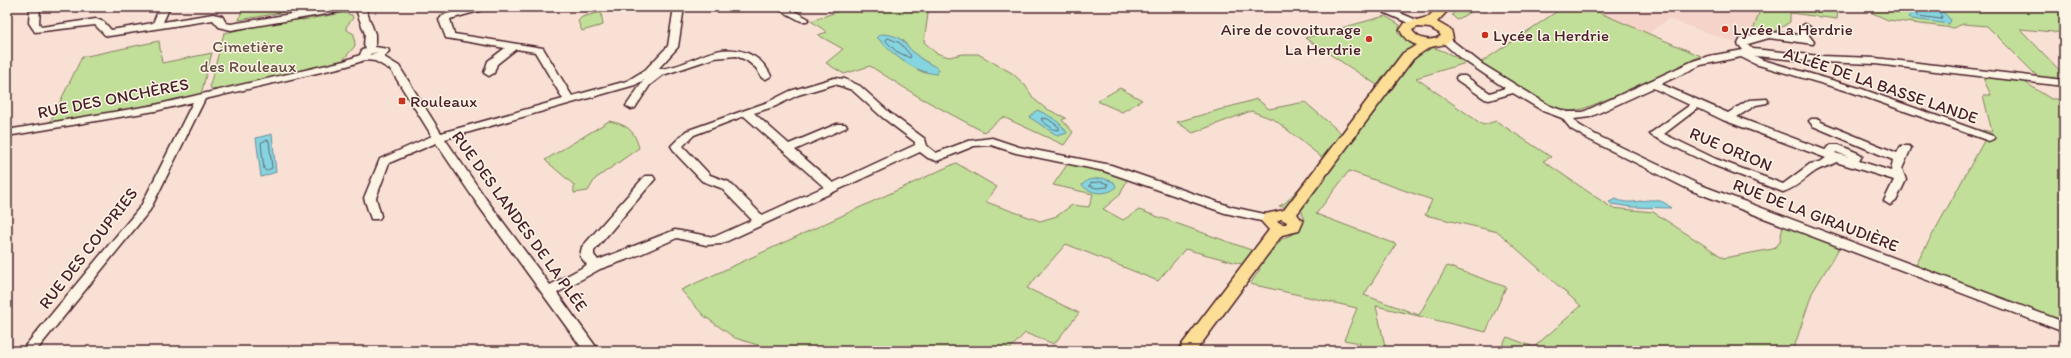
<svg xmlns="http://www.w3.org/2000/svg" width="2071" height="358" font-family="Itim,sans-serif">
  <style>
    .built { fill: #f5d3c9 }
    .green { fill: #c1df98; stroke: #867f62; fill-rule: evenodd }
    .water { fill: #85d5e0; stroke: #6d8c98 }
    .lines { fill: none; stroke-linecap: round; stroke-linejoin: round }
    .shore { stroke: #626873; stroke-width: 1 }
    .minor-casing { stroke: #4a1f2b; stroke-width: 3 }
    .major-casing { stroke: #4a1f2b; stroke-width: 3 }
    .minor { fill: #fcf5e5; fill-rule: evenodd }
    .major { fill: #fcde96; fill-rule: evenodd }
    .poi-dot { fill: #c8321e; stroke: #fcf5e5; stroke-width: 1.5 }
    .labels { text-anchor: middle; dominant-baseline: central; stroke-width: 3; stroke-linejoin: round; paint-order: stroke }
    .poi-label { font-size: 17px; fill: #4a1f2b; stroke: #fcf5e5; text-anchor: start }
    .park-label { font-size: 17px; fill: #684f46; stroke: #fcf5e5 }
    .street-label { font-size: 17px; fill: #4a1f2b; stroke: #fcf5e5 }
  </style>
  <rect width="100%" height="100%" fill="#f8e1d4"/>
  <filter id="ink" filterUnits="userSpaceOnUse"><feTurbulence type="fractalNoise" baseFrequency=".025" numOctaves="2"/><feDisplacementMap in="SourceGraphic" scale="8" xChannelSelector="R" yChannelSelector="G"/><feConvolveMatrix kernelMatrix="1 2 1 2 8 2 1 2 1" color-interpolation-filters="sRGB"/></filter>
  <g filter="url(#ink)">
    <path class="built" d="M1586 7H1761L1748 47 1668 19 1648 34Z"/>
    <path class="green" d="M243 7H314L239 20Z
      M850 7H929L924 42 936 53 949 57 963 54H978L1012 73 1025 85 1034 99 1045 108 1066 118 1062 120 1073 132 1064 145 1003 117 984 132 919 97 870 66 844 74 826 63 843 49 818 35 827 32 811 21ZM877 37 903 40C910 51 918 58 930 64L925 73C907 66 890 51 877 37Z
      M1457 7H1478L1457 20 1452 15Z
      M1561 7H1586L1701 56 1615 96 1583 109 1571 111 1555 109 1480 63 1562 8Z
      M1761 7H1838L1837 19 1790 13V22L1776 31H1753Z
      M1859 7H2064V33L2020 29 2064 75V79L2038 77 1987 26 1963 24 1953 28 1888 20Z
      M601 12 603 25 582 31 578 21 582 17Z
      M343 13 352 15 353 18 346 27 347 30 354 34 355 46 342 61 220 90 211 89 210 85 224 33 301 17 302 20Z
      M1385 16 1400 25 1398 33C1411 46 1422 44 1438 49 1447 52 1457 58 1466 63L1416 78 1483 125 1496 121 1551 157 1543 161 1612 208 1653 212 1724 258 1773 249 1780 242 1783 224 1841 245 1812 293 1793 351H1499L1507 337 1534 347 1581 306 1498 232 1425 215 1432 200 1349 171 1316 214 1396 244 1364 295 1419 315 1447 266 1506 287 1486 332 1376 306 1385 346 1396 351H1358L1360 343 1344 340 1357 308 1250 284 1260 269 1185 249 1158 281 1066 244 1027 288 1079 313 1054 344 1025 333 1008 351H764V347L735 338 704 316 681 290 956 163 997 187 986 202 1040 221 1057 216 1072 205 1089 207 1093 194 1053 185 1069 162 1128 178 1120 195 1103 209 1123 220 1139 210 1268 256 1282 239 1299 231 1304 222 1302 211 1279 206 1285 203 1325 160 1275 120 1251 111 1193 133 1177 122 1257 99 1269 109 1305 102 1342 134 1377 85 1305 38Z
      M159 41 162 63 212 53 201 94 136 109 49 124 82 57Z
      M1982 76 2023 81 2051 99H2064V330L1912 272 1984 141 1983 130 1992 132 1983 95H1991Z
      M1120 88 1142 100 1122 112 1097 101Z
      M609 121C627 125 634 129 639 148L595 179 588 191 574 193V185L545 160Z"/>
    <path class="water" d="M1901 7 1939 8 1951 20 1949 24 1912 19 1908 17 1915 10Z
      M882 34C905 35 904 46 920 58 925 62 933 65 939 69L937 74C913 72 893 55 877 37Z
      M1037 110C1051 116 1060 121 1067 133L1058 136 1029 117Z
      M272 134 276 172 261 177 256 138Z
      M1102 178 1114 182 1116 187C1108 196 1089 194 1082 185L1088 180Z
      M1616 199C1635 209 1654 190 1671 208L1631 207 1611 204 1609 202Z"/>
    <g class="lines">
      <path class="shore" d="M1917 7 1918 16 1941 19 1942 16 1936 11 1935 7
        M888 38 900 43 911 56 910 58 896 51 886 41Z
        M1042 118 1048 119 1059 127V130L1053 129 1042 121Z
        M267 140 269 141 272 168 266 171 264 169 261 143Z
        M1102 182 1108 184V187L1097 188 1089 186 1091 183Z"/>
      <g class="minor-casing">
        <path id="minor" d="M30 7H40L39 23 41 27 96 19 104 22 111 30 153 23 160 7H170L163 22 213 14 222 16 226 23 231 24 333 7H355L350 10 231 30 219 27 213 20 109 36 105 35 95 25 35 32 29 23Z
          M355 7H365L375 34V47L388 49 389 51 384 57 399 66 441 133 563 99 535 52 516 49 497 64 494 73 489 76 484 73 488 61 505 48 446 38 439 20 443 15 472 7H488L486 9 450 19 454 34 543 48 572 96 627 81 645 70 668 46 674 7H684L678 47 658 69C690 68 713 40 747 53 759 58 766 65 771 76L766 79 762 78 756 68 746 60 736 56 714 58 663 75 650 85 635 108 631 109 626 106 644 80 635 85 445 139 486 199 550 285 587 265 580 256 582 247 645 176H653L655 179 594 251V255L598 260 675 230 714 237 752 220 721 188 702 181 677 155 671 146 686 131 768 102 790 91 834 78 845 79 860 86 890 113 925 139 927 146 936 153 968 141 992 138 1019 147 1111 165 1232 207 1274 216 1276 219 1270 223 1225 213 1104 171 1016 153 991 145 974 146 937 161 928 158 920 152 721 244 706 245 677 238 634 257 600 269 557 293 599 351H584L478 205 436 143 389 163 376 198 381 216 379 219H371L364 198 380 159 432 136 391 70 375 61 365 60 347 66 205 99 150 210 36 351H21L141 206 193 102 155 111 7 136V130L155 105 344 61 360 55 362 50 366 49 364 45 365 34ZM377 52 370 55V54ZM835 84 852 90 882 117 915 142V145L833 183 795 150 845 128 847 126 845 124H837L789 144 754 113 776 106 798 95ZM744 116 824 187 762 215 729 182 710 175 683 146 694 135Z
          M774 7H787L809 19 807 21H801Z
          M1386 7 1419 21 1421 23 1419 25H1413L1383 12 1381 10Z
          M1805 24 1810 27 1808 34 1814 42 1813 44 1769 38 1748 44 1753 49 1820 56 1875 58 2064 80V86L1875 64 1820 62 1755 56 1763 60 1859 88 1993 136 1995 138 1989 141 1851 92 1755 64 1741 57 1701 65 1661 84 1728 113 1749 100 1767 99 1768 101 1767 103 1756 105 1737 117 1825 150 1831 145H1839L1860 154 1862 156 1859 161 1891 171 1893 160 1813 126 1809 121 1811 119H1819L1821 122 1897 153 1901 146H1909L1911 148 1902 169 1906 180 1896 201 1890 205 1884 201 1894 180 1836 162C1829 167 1822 167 1816 171 1805 178 1796 188 1783 192L1708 163 1652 136 1650 134 1652 132 1690 105 1653 88 1590 117 1574 119 1579 125 1596 135 1698 184 2064 322V332L1690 190 1588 139 1571 129 1562 118 1543 111 1513 93 1489 100 1485 99 1457 80 1456 78 1457 76H1465L1490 93 1505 88 1459 57 1440 40 1445 37 1449 38 1482 64 1550 106 1567 112H1583L1693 61 1709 56 1743 50 1738 44 1741 38 1769 32 1799 35 1800 27ZM1698 108 1723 120 1826 158 1820 162 1810 164 1783 184 1716 159 1664 134ZM1836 152 1849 157 1835 153Z"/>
      </g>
      <g class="major-casing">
        <path id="major" d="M1438 7H1451L1437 22 1451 30 1453 38C1447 47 1437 44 1429 48 1424 51 1418 55 1413 59L1297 214 1303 222 1299 231 1282 235 1196 351H1177L1269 230 1261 221 1265 214 1284 210 1403 53 1417 45C1408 42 1404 38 1400 30L1405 23 1428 17ZM1418 27 1430 28 1439 33 1441 36C1431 42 1418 40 1412 30ZM1281 219 1287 222 1286 224H1282L1277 221Z"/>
      </g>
      <use href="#minor" class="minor"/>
      <use href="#major" class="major"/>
    </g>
  </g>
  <g class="poi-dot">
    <circle cx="1725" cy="29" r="4"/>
    <circle cx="1485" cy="35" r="4"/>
    <circle cx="1369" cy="39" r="4"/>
    <rect x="398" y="97" width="8" height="8" rx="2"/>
  </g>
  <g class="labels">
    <g class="poi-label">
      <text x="1361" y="29" text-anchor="end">Aire de covoiturage<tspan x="1361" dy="20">La Herdrie</tspan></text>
      <text x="1733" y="29">Lycée La Herdrie</text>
      <text x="1493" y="35">Lycée la Herdrie</text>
      <text x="410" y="101">Rouleaux</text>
    </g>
    <g class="park-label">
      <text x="248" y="46">Cimetière<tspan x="248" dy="20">des Rouleaux</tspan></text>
    </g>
    <g class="street-label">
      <text transform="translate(1881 85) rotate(19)">ALLÉE DE LA BASSE LANDE</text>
      <text transform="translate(113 98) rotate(-11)">RUE DES ONCHÈRES</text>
      <text transform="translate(1731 149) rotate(23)">RUE ORION</text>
      <text transform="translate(1816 215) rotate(21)">RUE DE LA GIRAUDIÈRE</text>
      <text transform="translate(520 221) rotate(54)">RUE DES LANDES DE LA PLÉE</text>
      <text transform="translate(88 248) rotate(-52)">RUE DES COUPRIES</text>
    </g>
  </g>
  <rect width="2071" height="358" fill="none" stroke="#fcf5e5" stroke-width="24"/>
  <rect x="12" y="12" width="2047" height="334" fill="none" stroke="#4a1f2b" stroke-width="1.5" filter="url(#ink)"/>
</svg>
